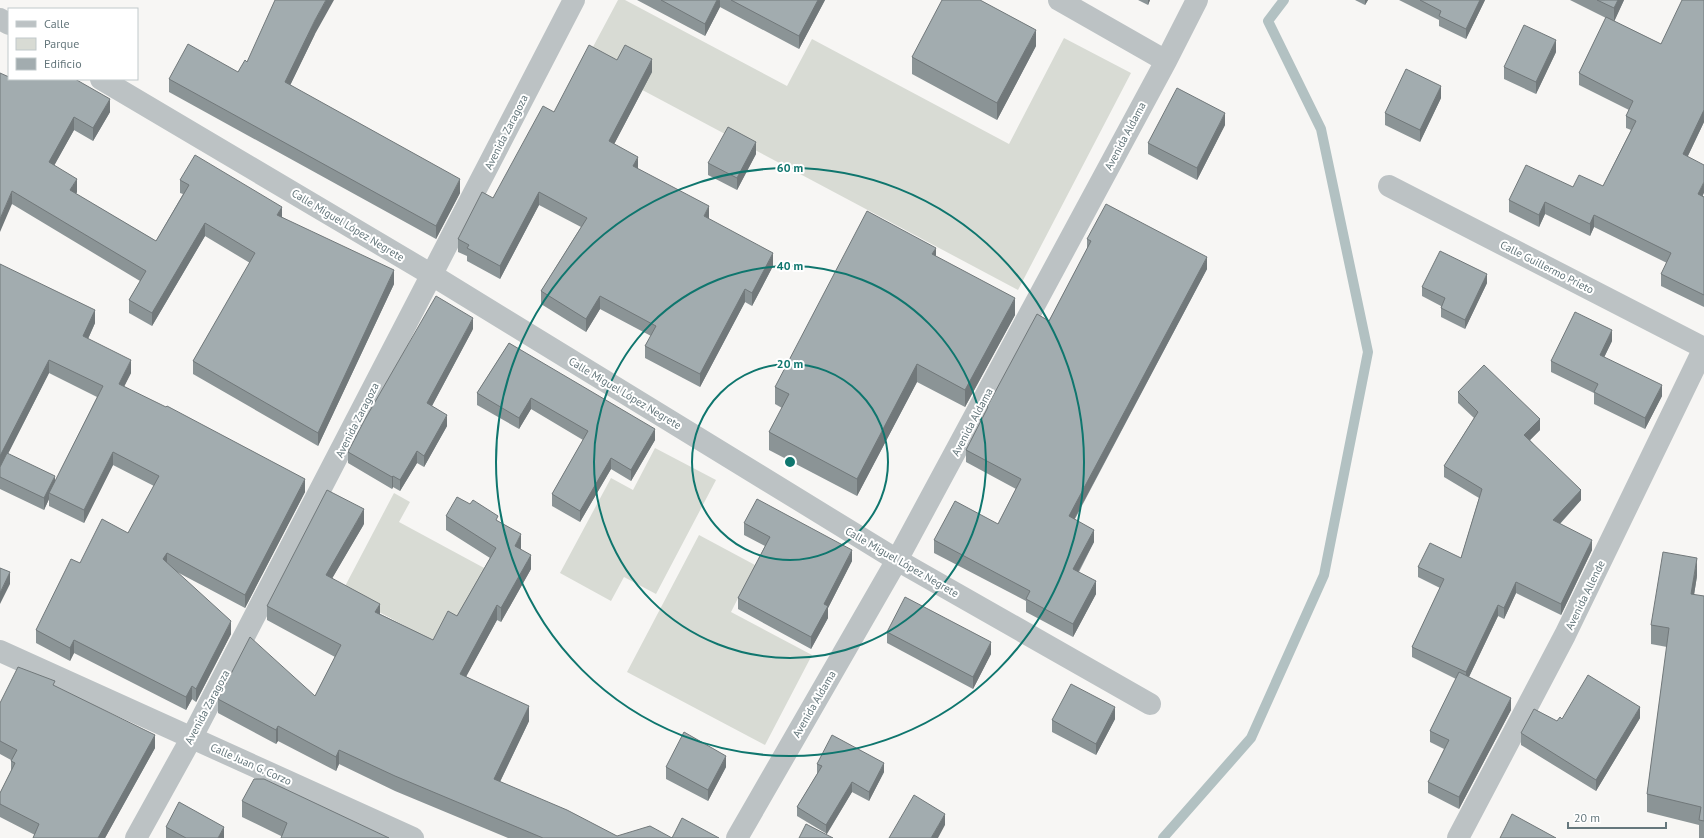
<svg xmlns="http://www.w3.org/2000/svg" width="1704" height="838" font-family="'PT Sans',sans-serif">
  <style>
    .green { fill: #d8dbd4 }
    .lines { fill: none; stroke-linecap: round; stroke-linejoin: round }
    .stream { stroke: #b2c1c2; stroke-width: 10 }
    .street { stroke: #bcc2c4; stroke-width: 22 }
    .wall { fill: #8b9496; fill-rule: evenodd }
    .shaded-wall { fill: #71787a }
    .building { fill: #a2acaf; stroke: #71787a }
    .ring { fill: none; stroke: #0f766e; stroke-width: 2 }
    .labels { text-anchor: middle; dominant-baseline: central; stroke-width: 4; stroke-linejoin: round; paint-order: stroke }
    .street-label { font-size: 11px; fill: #65777c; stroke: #fff }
    .centre { fill: #0f766e; stroke: #fff; stroke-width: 2 }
    .ring-label { font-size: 12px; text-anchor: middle; font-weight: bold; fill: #0f766e; stroke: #fff; stroke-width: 4; stroke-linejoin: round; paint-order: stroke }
  </style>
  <rect width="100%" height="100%" fill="#f7f6f4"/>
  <path class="green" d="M618 0H625L787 86 812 39 1009 144 1064 38 1131 73 1018 290 586 60Z
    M655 448 716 480 656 594 624 577 611 601 560 573 611 478 633 490Z
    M394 493 410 502 399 522 486 569 459 618 421 666 416 632 342 592Z
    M699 535 755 565 731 612 812 655 765 745 627 672Z"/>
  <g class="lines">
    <path class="stream" d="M1163 838 1251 738 1324 575 1368 352 1321 129 1268 21 1284 0"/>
    <path class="street" d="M1059 0 1166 61
      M0 19 9 24
      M101 79 432 275 897 560 1150 704
      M1389 186 1704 348
      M0 651 413 838
      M136 838 192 737 574 0
      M737 838 897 560 1166 61 1197 0
      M1458 838 1565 635 1704 348"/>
  </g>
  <path class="wall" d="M637 0H825L799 49 720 7 705 36Z
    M1138 0H1150L1148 5Z
    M1355 0H1368L1365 5Z
    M1399 0H1485L1466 39 1439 26V20Z
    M1570 0H1624L1614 21 1661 44 1704 0V122L1688 156 1703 196 1704 197V307L1661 286V274L1667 263 1594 227 1590 236 1545 214 1539 227 1509 212V200L1573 187 1603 186 1631 130 1626 128V116L1629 110 1579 85V73L1606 18Z
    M315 34 290 85 460 193 436 239 169 92V79L238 72 247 62Z
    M1036 46 997 120 912 74V57Z
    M1556 52 1536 94 1504 79V67Z
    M617 60 652 72 614 144 638 169 709 219 773 266 752 306 745 302 700 387 645 358V346L651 336 600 309 586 332 541 304V291L581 227 539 205 500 279 467 261V256L458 252V239L493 198 554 112Z
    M9 77 110 112 93 141 74 130 54 165 77 192 76 194 156 241 183 194 180 193V180L282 217 394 284 318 446 193 374V361L250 263 205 236 152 326 129 313V300L140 281 12 204Z
    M1441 98 1420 142 1385 125V113Z
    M1225 125 1197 180 1148 154V143Z
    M756 154 737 190 708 175V163Z
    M1087 239 1207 269 1075 519 1094 542 1079 572 1096 594 1073 637 1026 612V601L934 553V540L998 524 1016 489 966 462V450L987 410V407L1049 321 1087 249Z
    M936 256 1015 315 965 407 917 382 857 496 769 450V432L782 408 775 404V387Z
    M0 264 95 323 88 339 131 373 124 386 305 492 245 608 177 572 231 634 196 702 192 699 186 710 74 653 70 661 36 643V630L80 563 128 533 154 486 113 465 84 523 49 506V499L44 510 0 489ZM49 373 97 397 55 482 8 454Z
    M1487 283 1465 329 1441 317V306L1422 296V287Z
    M473 329 432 406 447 426 424 467 417 463 400 491 393 487 392 489 348 463V452Z
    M1612 341 1604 357 1662 396 1645 429 1594 404V393L1551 372V361Z
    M509 343 655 440 631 481 611 469 580 522 552 506V494L583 440 531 409 519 429 477 405V393Z
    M1458 392 1540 430 1530 440 1581 500 1560 524 1592 550 1561 615 1516 593 1504 619 1498 616 1469 677 1511 710 1459 809 1428 793V782L1444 749 1430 742V731L1456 679 1412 657V647L1440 588 1418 577V567L1461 558 1479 498 1444 477V466L1474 418 1458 403Z
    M446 516 498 521 521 549 531 569 501 622 497 620 466 676 529 721 500 782 617 836 719 838H508L395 791 339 764 336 771 278 741 276 744 218 713V699L315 696 335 657 267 620V606L364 524 332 578 380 614 433 640 457 616 490 558 446 530Z
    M744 523 852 561 828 608V618L811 649 738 609V598L765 546 744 535Z
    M1697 576 1694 595 1704 596V838H1699V825L1647 812V794L1667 647 1651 644V625Z
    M887 632 991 654 973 689 887 643Z
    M55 686 155 748 105 838H33L35 835 0 817V793L11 771V760L0 754V703Z
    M1640 718 1596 791 1521 745V733L1557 721 1562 719Z
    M1115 719 1096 755 1052 732V720Z
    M817 764 884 772 869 801 852 792 827 834 797 816V807L817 774Z
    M666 767H726L708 801 666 779Z
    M242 801 389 838 281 836 242 817Z
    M166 827 224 838H166Z"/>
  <path class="shaded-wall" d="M326 0H334L315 34 285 96V82L315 20Z
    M717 0H720V7L705 36V24Z
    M818 0H825L799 49V36Z
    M1148 0H1150L1148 5Z
    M1365 0H1368L1365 5Z
    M1480 0H1485L1466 39V29Z
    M1618 0H1624L1614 22V8Z
    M1036 30V46L997 120V103Z
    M1556 40V52L1536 94V82Z
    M652 59V72L609 154V141Z
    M1441 86V98L1420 142V130Z
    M110 99V112L93 141V128Z
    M1704 110V122L1683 166V154Z
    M1225 113V125L1197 180V168Z
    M74 117V130L49 175V162Z
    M756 142V154L737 190V178Z
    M638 157V170L633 166Z
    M77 179V192L70 203V190Z
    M460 179V193L436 239V226Z
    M1704 182V193L1698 205V194Z
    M12 191V204L0 232V219Z
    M539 192V205L500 279V266Z
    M1545 202V214L1539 227V215Z
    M709 206V219L704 216Z
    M282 207V220L277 215Z
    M1594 215V227L1590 236V224Z
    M205 223V236L152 326V313Z
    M936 248V265L932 254Z
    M773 253V266L752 306V293Z
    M1207 257V269L1069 529V516Z
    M394 270V284L318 446V433Z
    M1487 274V283L1465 329V320Z
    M745 289V302L700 387V374Z
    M600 296V309L586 332V319Z
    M1015 298V315L965 407V390Z
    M95 310V323L83 350V336Z
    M473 318V329L427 415V403Z
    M1612 330V341L1600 366V355Z
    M49 360V373L0 469V456Z
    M131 360V373L119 397V384Z
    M917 364V382L857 496V479Z
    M1662 385V396L1645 429V418Z
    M531 398V409L519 429V418Z
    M447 415V426L424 467V456Z
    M1540 419V430L1524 446V435Z
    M655 429V440L631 481V470Z
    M417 451V463L400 491V480Z
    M113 452V465L84 523V510Z
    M611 458V469L580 522V511Z
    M55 476V487L49 493V499L44 510V498Z
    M393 476V487L392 489V477Z
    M305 479V492L245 608V595Z
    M1581 490V500L1553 531V520Z
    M364 509V524L326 589V575Z
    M1094 530V542L1073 581V569Z
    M521 534V549L515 560V546Z
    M1592 540V550L1561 615V604Z
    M852 550V561L828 608V618L811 649V637L824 604Z
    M167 553V566L163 559Z
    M531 555V569L501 622V608Z
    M1697 558V576L1691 613V594Z
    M10 572V584L0 604V593Z
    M1096 581V594L1073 637V624Z
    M1516 582V593L1504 619V608Z
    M380 604V618L375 612Z
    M497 605V620L460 688V674Z
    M1498 605V616L1466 683V672Z
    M231 621V634L196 702V689Z
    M74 640V653L70 661V648Z
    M991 642V654L973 689V677Z
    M192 686V699L186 710V697Z
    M1511 698V710L1459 809V797Z
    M529 706V721L494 794V779Z
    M1115 707V719L1096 755V744Z
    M1640 707V718L1596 791V780Z
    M278 726V741L276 744V730Z
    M155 735V748L105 838H98Z
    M339 750V764L336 771V757Z
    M726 756V767L708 801V790Z
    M884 763V772L869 801V792Z
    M852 782V792L826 835V825Z
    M945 814V825L938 838H931Z
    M224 827V838H218Z"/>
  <path class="building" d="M275 0H326L315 20 285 82 460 179 436 226 169 79 188 44 238 72 245 60 247 62Z
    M661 0H717L705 24Z
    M731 0H818L799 36Z
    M942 0H980L1036 30 997 103 912 57Z
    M1420 0H1480L1466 29 1439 16 1441 11Z
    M1597 0H1618L1614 8Z
    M1682 0H1704V110L1683 154 1704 165V182L1698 194 1704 197V295L1661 274 1671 253 1594 215 1590 224 1545 202 1539 215 1509 200 1526 165 1573 187 1579 175 1603 186 1636 121 1626 116 1633 101 1579 73 1606 17 1661 44Z
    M1524 25 1556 40 1536 82 1504 67Z
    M589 45 617 60 625 45 652 59 609 141 638 157 633 166 709 206 704 216 773 253 752 293 745 289 700 374 645 346 656 326 600 296 586 319 541 291 587 218 539 192 500 266 467 248 469 245 458 239 482 192 493 198 543 106 554 112Z
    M1406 69 1441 86 1420 130 1385 113Z
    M0 73 9 77V79H75L110 99 93 128 74 117 49 162 77 179 70 190 156 241 189 185 180 180 195 155 282 207 277 215 394 270 318 433 193 361 255 253 205 223 152 313 129 300 146 271 12 191 0 219Z
    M1177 88 1225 113 1197 168 1148 143Z
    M728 127 756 142 737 178 708 163Z
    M1106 204 1207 257 1069 516 1094 530 1073 569 1096 581 1073 624 1026 599 1030 591 934 540 955 501 998 524 1021 479 966 450 988 407H987L1037 314 1049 321 1091 241 1087 239Z
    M867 211 936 248 932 254 1015 298 965 390 917 364 857 479 769 432 789 394 775 387Z
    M1440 251 1487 274 1465 320 1441 308 1445 298 1422 287Z
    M0 264 95 310 83 336 131 360 119 384 166 407 167 406 305 479 245 595 167 553 163 559 231 621 196 689 192 686 186 697 74 640 70 648 36 630 71 559 80 563 102 519 128 533 159 476 113 452 84 510 49 493 103 386 49 360 0 456Z
    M436 296 473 318 427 403 447 415 424 456 417 451 400 480 393 476 392 477 348 452 364 421Z
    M1575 312 1612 330 1600 355 1662 385 1645 418 1594 392 1598 384 1551 361Z
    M509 343 655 429 631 470 611 458 580 511 552 494 588 431 531 398 519 418 477 393Z
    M1484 365 1540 419 1524 435 1581 490 1553 520 1592 540 1561 604 1516 582 1504 608 1498 605 1466 672 1412 647 1444 579 1418 567 1430 543 1461 558 1482 489 1444 466 1478 412 1458 392Z
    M7 453 55 476 44 498 0 477V467Z
    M327 490 364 509 326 575 380 604 375 612 433 640 448 611 457 616 496 548 446 516 457 497 470 504 473 500 498 516 496 520 521 534 515 546 531 555 501 608 497 605 460 674 529 706 494 779 567 810 617 836 650 826 672 838 682 818 719 838H543L395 776 339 750 336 757 278 726 276 730 218 699 250 637 315 696 341 645 267 606Z
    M757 499 852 550 824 604 828 606 811 637 738 598 770 537 744 523Z
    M1663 552 1697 558 1691 594 1704 596V821L1699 820 1701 807 1647 794 1669 628 1651 625Z
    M0 568 10 572 0 593Z
    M905 597 991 642 973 677 887 632Z
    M18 667 55 681 53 685 155 735 98 838H33L39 824 0 804V793L15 763 11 761 17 750 0 741V703Z
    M1459 672 1511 698 1459 797 1428 782 1449 740 1430 731Z
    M1588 675 1640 707 1596 780 1521 733 1534 709 1557 721 1560 717 1562 719Z
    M1071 684 1115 707 1096 744 1052 720Z
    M684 732 726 756 708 790 666 767Z
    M832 735 884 763 869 792 852 782 826 825 797 807 822 766 817 764Z
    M254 779H264L389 838H281L287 823 242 801Z
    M914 795 945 814 931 838H889Z
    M179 802 224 827 218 838H186L166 827Z
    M1512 814 1556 838H1500Z
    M806 824 833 838H799Z"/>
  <g class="ring">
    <circle cx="790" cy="462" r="98"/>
    <circle cx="790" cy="462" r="196"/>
    <circle cx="790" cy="462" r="294"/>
  </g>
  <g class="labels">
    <g class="street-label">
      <text transform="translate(506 132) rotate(-63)">Avenida Zaragoza</text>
      <text transform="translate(1125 136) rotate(-62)">Avenida Aldama</text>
      <text transform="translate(348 225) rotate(31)">Calle Miguel López Negrete</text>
      <text transform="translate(1547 267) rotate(27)">Calle Guillermo Prieto</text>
      <text transform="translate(625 393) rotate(31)">Calle Miguel López Negrete</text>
      <text transform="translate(357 420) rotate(-63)">Avenida Zaragoza</text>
      <text transform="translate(972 422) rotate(-62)">Avenida Aldama</text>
      <text transform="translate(902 562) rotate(30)">Calle Miguel López Negrete</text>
      <text transform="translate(1585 595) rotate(-64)">Avenida Allende</text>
      <text transform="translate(814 704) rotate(-60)">Avenida Aldama</text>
      <text transform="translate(207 707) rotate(-62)">Avenida Zaragoza</text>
      <text transform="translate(251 764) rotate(24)">Calle Juan G. Corzo</text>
    </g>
  </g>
  <circle cx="790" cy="462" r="6" class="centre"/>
  <g class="ring-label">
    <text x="790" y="172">60 m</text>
    <text x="790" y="270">40 m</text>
    <text x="790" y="368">20 m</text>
  </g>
  <rect x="8" y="8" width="130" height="72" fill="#ffffff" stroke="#c1c9cb"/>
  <rect x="16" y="21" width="20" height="6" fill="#bcc2c4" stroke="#c1c9cb"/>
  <text x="44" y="28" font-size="12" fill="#65777c">Calle</text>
  <rect x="16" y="38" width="20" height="12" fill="#d8dbd4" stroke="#c1c9cb"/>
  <text x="44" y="48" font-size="12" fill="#65777c">Parque</text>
  <rect x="16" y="58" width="20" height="12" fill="#a2acaf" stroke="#c1c9cb"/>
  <text x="44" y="68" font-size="12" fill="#65777c">Edificio</text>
  <path d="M1568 822v6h98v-6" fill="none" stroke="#65777c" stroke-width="2"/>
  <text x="1574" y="822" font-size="12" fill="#65777c" stroke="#ffffff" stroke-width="3" paint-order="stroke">20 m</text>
</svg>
